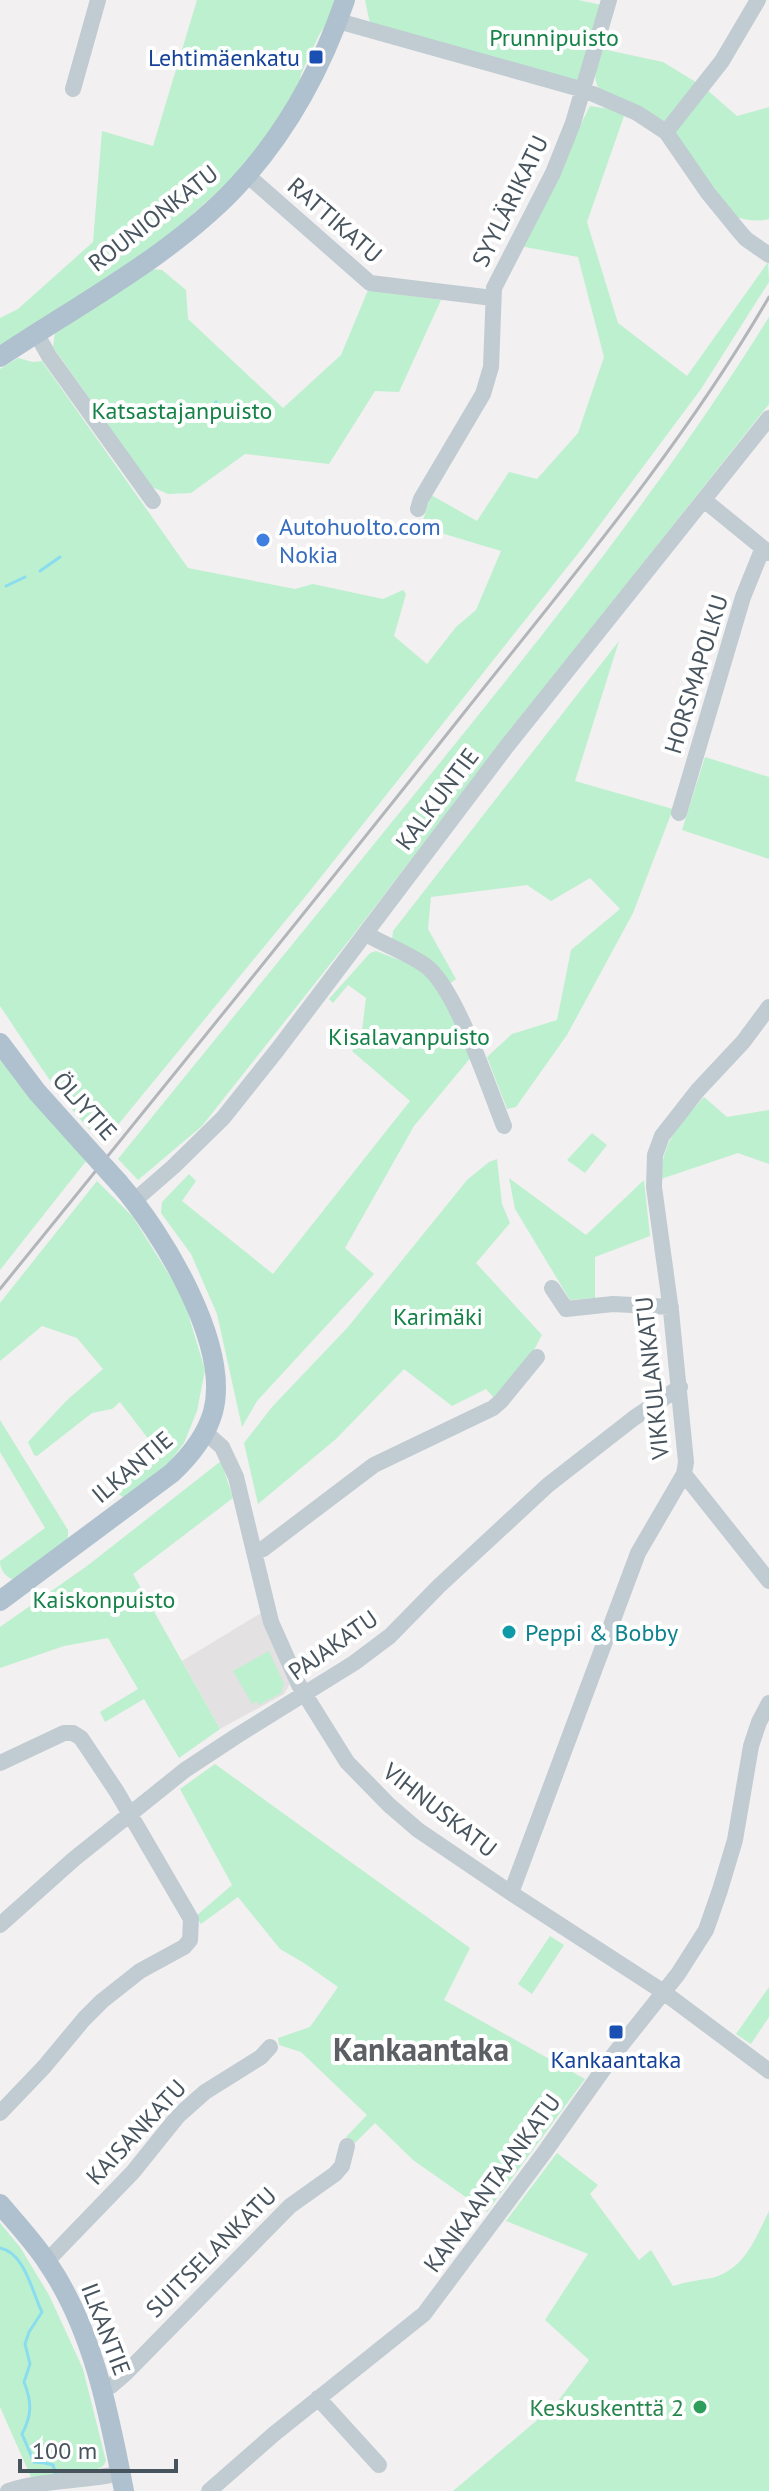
<svg xmlns="http://www.w3.org/2000/svg" width="769" height="2491" font-family="'PT Sans',sans-serif">
  <style>
    .education { fill: #e3e1e2 }
    .green { fill: #bdf0cf }
    .lines { fill: none; stroke-linecap: round; stroke-linejoin: round }
    .stream { stroke: #89ddee; stroke-width: 3 }
    .minor { stroke: #c0cbd2; stroke-width: 16 }
    .major { stroke: #afc0cf; stroke-width: 20 }
    .rail { stroke: #b2b5ba; stroke-width: 3 }
    .major-bridge { stroke: #afc0cf; stroke-width: 20 }
    .transit-dot { fill: #1a4fb4; stroke: #fff; stroke-width: 3 }
    .shop-dot { fill: #3f7fe0; stroke: #fff; stroke-width: 3 }
    .culture-dot { fill: #0f9aa8; stroke: #fff; stroke-width: 3 }
    .leisure-dot { fill: #2e9e5b; stroke: #fff; stroke-width: 3 }
    .labels { text-anchor: middle; dominant-baseline: central; stroke-width: 8; stroke-linejoin: round; paint-order: stroke }
    .park-label { font-size: 24px; fill: #158247; stroke: #fff }
    .transit-label { font-size: 24px; fill: #164399; stroke: #fff; text-anchor: end }
    .street-label { font-size: 24px; fill: #47545e; stroke: #fff }
    .shop-label { font-size: 24px; fill: #366cbe; stroke: #fff; text-anchor: start }
    .culture-label { font-size: 24px; fill: #0d838f; stroke: #fff; text-anchor: start }
    .leisure-label { font-size: 24px; fill: #27864d; stroke: #fff; text-anchor: end }
    .district-label { font-size: 32px; font-weight: bold; fill: #5c6065; stroke: #fff }
  </style>
  <rect width="100%" height="100%" fill="#f2f0f0"/>
  <path class="education" d="M261 1613 290 1684 284 1694 220 1729 182 1661Z"/>
  <path class="green" d="M197 0H335L330 18 319 35 301 74 299 90 244 168 167 237 0 350V318L18 309 93 242 102 131 153 146Z
    M365 0H578L602 5 581 78 576 82 370 24Z
    M602 49 663 62 699 84 664 122 601 91C590 79 598 63 602 49Z
    M706 89 737 116 769 107V219C757 222 746 220 735 217L678 138 675 131Z
    M590 106 610 109 624 116 587 222 618 323 687 376 768 262 769 282 701 389 584 546 309 892 103 1143C62 1104 32 1053 0 1006V369L18 358 33 362 42 361 188 568 295 589 313 584 383 599 403 590 406 594 394 636 427 664 456 627 476 610 501 551 421 527 431 495 477 521 509 472 537 479 578 433 604 357 578 257 520 246Z
    M151 269 162 270 186 290 188 319 283 408 341 355 368 290 441 300 399 392 375 391 329 464 245 454 191 493 168 494 152 487 53 347 55 332Z
    M769 317V404L499 745 354 934 202 1126 138 1180 118 1159C225 1027 332 896 439 764 555 620 671 475 769 317Z
    M619 641 575 781 673 809 633 913 567 1035 516 1107 507 1109 487 1057 512 1034 557 1020 571 950 620 909 590 878 551 901 527 885 431 897 428 929 456 979 449 984 392 940 393 931Z
    M705 757 769 777V859L682 830Z
    M376 951 420 968 436 987 472 1056 414 1126 345 1248 374 1274 257 1401 242 1427 217 1314 191 1254 161 1213 162 1202 189 1174 196 1181 182 1201 273 1274 410 1101 352 1051 361 1038 366 998 348 985 333 1003 329 999 370 953Z
    M0 1054 87 1160 0 1270Z
    M704 1097 727 1117 769 1110V1164L738 1153 661 1179C662 1140 680 1124 704 1097Z
    M592 1133 607 1145 585 1173 567 1160Z
    M497 1159 502 1204 510 1223 476 1263 542 1335 529 1359 495 1399 486 1389 452 1406 404 1369 336 1439 258 1504 244 1443 272 1407 348 1327 467 1180 489 1162Z
    M509 1178 586 1235 644 1180 650 1236 595 1257V1298L570 1300 515 1209Z
    M97 1181 133 1217 183 1297 205 1370 197 1411 184 1443 168 1464 125 1498 118 1494 122 1487 156 1449 120 1402 112 1409 92 1413 37 1456 34 1455 28 1442 67 1400 103 1369 77 1338 42 1326 0 1361V1303Z
    M0 1420 68 1530V1537L63 1545 15 1580C6 1578 0 1570 0 1561L45 1528 0 1452Z
    M221 1461 233 1498 133 1574 220 1729 179 1758 144 1699 105 1722 100 1712 138 1689 108 1638 64 1646 0 1668V1627L87 1566Z
    M269 1651 284 1684 281 1693 259 1705 257 1701 252 1704 233 1671Z
    M215 1764 470 1948 444 2000 585 2079 487 2212 413 2160 375 2123 355 2143 346 2137 367 2115 301 2052 279 2045 278 2038 310 2027 338 1987 304 1963 280 1949 238 1897 201 1924 196 1916 232 1885 180 1789Z
    M550 1936 564 1945 532 1994 518 1984Z
    M769 1987V2017L751 2044 736 2034Z
    M557 2153 598 2185 590 2194 639 2260 651 2250 673 2286C686 2282 699 2280 712 2278 744 2270 756 2238 769 2211V2491H453L555 2405 589 2360 545 2320 588 2254 506 2221Z
    M0 2223 20 2247 49 2295 83 2369 106 2461 103 2466 94 2471 31 2477 0 2407Z"/>
  <g class="lines">
    <path class="stream" d="M211 415 216 402
      M40 571 60 557
      M6 586 25 577
      M0 2248C25 2253 32 2292 42 2312L29 2332 25 2344 30 2364 24 2382C32 2402 32 2415 22 2434L34 2462 45 2463 53 2465 56 2475"/>
    <path class="minor" d="M338 21 584 90 637 113 666 132 708 193 739 231 746 239 769 255
      M73 89 98 0
      M666 132 722 61 758 0
      M247 175 370 283 493 298
      M36 333 49 356 153 501
      M704 500 769 553
      M418 509 421 499 483 394 491 367 494 288 553 173 573 123 609 0
      M679 813 743 597 762 550
      M366 934C385 945 408 953 426 966 456 988 489 1089 504 1126
      M135 1200 173 1167 223 1118 278 1049 507 746 769 418
      M552 1288 566 1309 613 1304 671 1307
      M205 1432 222 1447 236 1477 271 1622 299 1685 347 1762 389 1805 418 1830 511 1893 662 1991 769 2071
      M684 1474 769 1581
      M255 1552 263 1549 374 1465 493 1408 501 1401 537 1357
      M0 1763 64 1733H73L81 1738 117 1792 191 1919 190 1940 184 1947 140 1971 102 2001 84 2019 44 2067 0 2113
      M511 1893 638 1553 684 1474 686 1462 671 1311 654 1187 655 1155 662 1136 698 1090 743 1042 769 1007
      M0 1925 74 1859 185 1770 235 1737 354 1663 390 1636 439 1586 548 1485 634 1418 680 1387
      M47 2261 133 2172 178 2116 205 2092 261 2057 270 2047
      M102 2390 111 2386 126 2373 290 2206 335 2174 342 2166 347 2146
      M318 2398 379 2465
      M8 2491C44 2479 83 2482 121 2473
      M209 2491 274 2434 424 2314 544 2153 615 2053 678 1974 706 1930 720 1890 735 1840 751 1746 759 1722 769 1703"/>
    <path class="major" d="M0 357C78 305 174 254 238 185 287 132 322 67 345 0
      M0 1043 37 1092 81 1141
      M0 1601 172 1473C190 1456 206 1437 213 1412 231 1345 162 1232 119 1183
      M0 2204C16 2223 34 2242 47 2262 93 2329 109 2413 124 2491"/>
    <path class="rail" d="M0 1289C155 1098 310 907 463 714 570 579 682 447 769 297"/>
    <path class="major-bridge" d="M81 1141 119 1183"/>
  </g>
  <g class="transit-dot">
    <rect x="308" y="49" width="16" height="16" rx="4"/>
    <rect x="608" y="2024" width="16" height="16" rx="4"/>
  </g>
  <circle class="shop-dot" cx="263" cy="540" r="8"/>
  <circle class="culture-dot" cx="509" cy="1632" r="8"/>
  <circle class="leisure-dot" cx="700" cy="2407" r="8"/>
  <g class="labels">
    <g class="park-label">
      <text x="554" y="37">Prunnipuisto</text>
      <text x="182" y="410">Katsastajanpuisto</text>
      <text x="409" y="1036">Kisalavanpuisto</text>
      <text x="438" y="1316">Karimäki</text>
      <text x="104" y="1599">Kaiskonpuisto</text>
    </g>
    <g class="transit-label">
      <text x="300" y="57">Lehtimäenkatu</text>
      <text x="616" y="2059" text-anchor="middle">Kankaantaka</text>
    </g>
    <g class="street-label">
      <text transform="translate(510 201) rotate(-64)">SYYLÄRIKATU</text>
      <text transform="translate(153 218) rotate(-38)">ROUNIONKATU</text>
      <text transform="translate(335 220) rotate(41)">RATTIKATU</text>
      <text transform="translate(696 674) rotate(-73)">HORSMAPOLKU</text>
      <text transform="translate(437 799) rotate(-53)">KALKUNTIE</text>
      <text transform="translate(85 1106) rotate(48)">ÖLJYTIE</text>
      <text transform="translate(652 1378) rotate(-96)">VIKKULANKATU</text>
      <text transform="translate(132 1467) rotate(-40)">ILKANTIE</text>
      <text transform="translate(333 1645) rotate(-35)">PAJAKATU</text>
      <text transform="translate(440 1810) rotate(38)">VIHNUSKATU</text>
      <text transform="translate(136 2132) rotate(-47)">KAISANKATU</text>
      <text transform="translate(492 2183) rotate(-54)">KANKAANTAANKATU</text>
      <text transform="translate(211 2252) rotate(-45)">SUITSELANKATU</text>
      <text transform="translate(106 2329) rotate(69)">ILKANTIE</text>
    </g>
    <g class="shop-label">
      <text x="279" y="526">Autohuolto.com<tspan x="279" dy="28">Nokia</tspan></text>
    </g>
    <g class="culture-label">
      <text x="525" y="1632">Peppi &amp; Bobby</text>
    </g>
    <g class="leisure-label">
      <text x="684" y="2407">Keskuskenttä 2</text>
    </g>
    <g class="district-label">
      <text x="421" y="2049">Kankaantaka</text>
    </g>
  </g>
  <path d="M20 2459v12h156v-12" fill="none" stroke="#47545e" stroke-width="4"/>
  <text x="32" y="2459" font-size="24" fill="#47545e" stroke="#ffffff" stroke-width="6" paint-order="stroke">100 m</text>
</svg>
